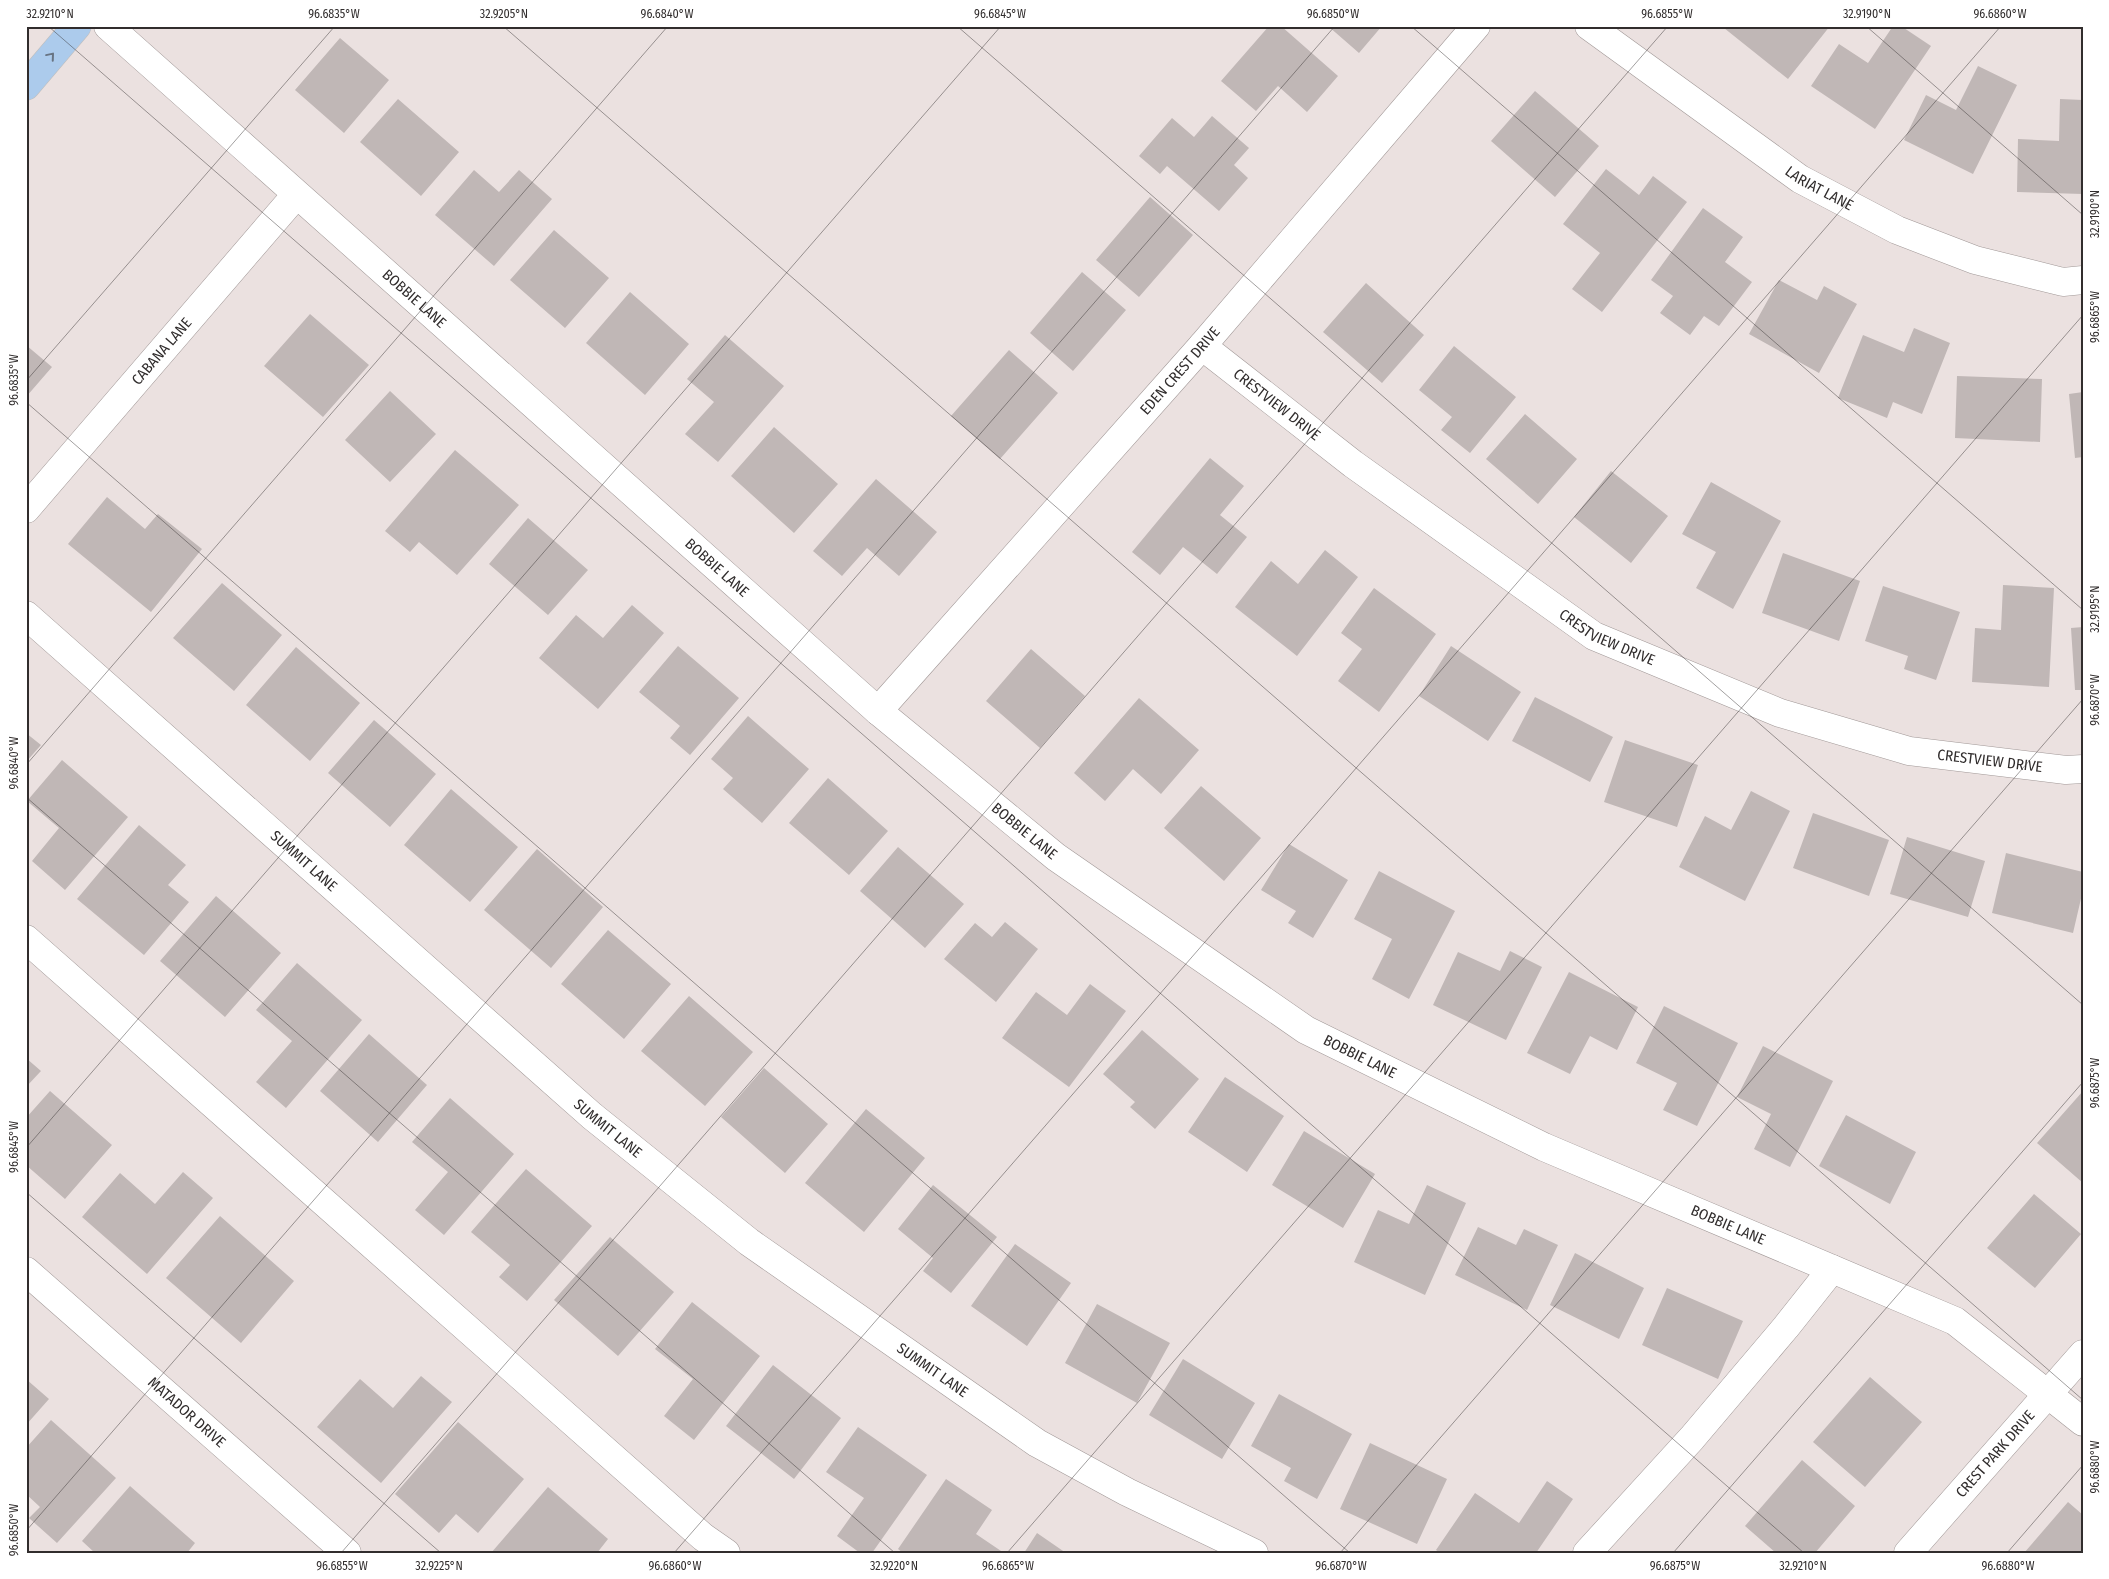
<svg xmlns="http://www.w3.org/2000/svg" width="2109" height="1579" font-family="'Fira Sans Condensed',sans-serif">
  <style>
    .building { fill: #c0b7b6 }
    .lines { fill: none; stroke-linecap: round; stroke-linejoin: round }
    .minor-casing { stroke: #a19897; stroke-width: 29 }
    .major-casing { stroke: #c1c0c0; stroke-width: 29 }
    .minor { stroke: #fff; stroke-width: 28 }
    .major { stroke: #accbec; stroke-width: 28 }
    .oneway { stroke: #687483 }
    .ticks { fill: none; stroke: #312d2d; stroke-width: 1; stroke-opacity: 0.45 }
    .labels { text-anchor: middle; dominant-baseline: central; stroke-width: 4; stroke-linejoin: round; paint-order: stroke }
    .street-label { font-size: 15px; fill: #312d2d; stroke: #fff }
    .neatline { fill: none; stroke: #312d2d; stroke-width: 2 }
    .ticks-label { font-size: 12px; text-anchor: middle; fill: #312d2d }
  </style>
  <rect width="100%" height="100%" fill="#ebe1e0"/>
  <path class="building" d="M1269 26H1281L1338 76 1307 112 1278 86 1256 111 1221 81Z
    M1328 26H1382L1359 53Z
    M1726 26H1830L1788 79 1724 28Z
    M1893 26H1901L1931 46 1875 129 1811 86 1839 44 1868 63Z
    M340 38 389 80 344 133 295 90Z
    M1978 66 2017 85 1973 174 1904 140 1926 95 1956 110Z
    M1535 91 1599 146 1555 197 1491 141Z
    M398 99 459 152 421 196 360 142Z
    M2060 99 2083 100V194L2017 192 2018 139 2059 141Z
    M1212 116 1249 148 1234 165 1248 178 1219 211 1167 166 1160 174 1139 156 1172 118 1194 137Z
    M1606 169 1639 195 1653 176 1687 202 1602 312 1572 289 1600 253 1563 224Z
    M474 170 499 192 519 170 552 199 494 266 435 215Z
    M1150 197 1193 235 1139 297 1096 260Z
    M1703 208 1743 237 1725 262 1752 282 1719 326 1704 316 1690 335 1660 313 1673 296 1651 280Z
    M554 230 609 278 565 328 510 280Z
    M1082 272 1126 310 1073 371 1030 333Z
    M1779 280 1817 300 1824 286 1857 304 1819 373 1749 334Z
    M1366 283 1424 335 1382 383 1323 332Z
    M630 292 689 344 645 395 586 343Z
    M310 314 369 365 323 417 264 366Z
    M1914 328 1950 343 1922 414 1893 402 1887 418 1838 398 1863 335 1904 352Z
    M725 335 784 386 718 462 685 434 714 402 687 379Z
    M26 345 52 367 26 397Z
    M1454 346 1516 397 1470 453 1441 430 1452 417 1419 390Z
    M1009 350 1058 393 1000 459 951 416Z
    M1957 376 2042 379 2040 442 1955 438Z
    M390 391 436 434 390 482 345 440Z
    M2083 392V457L2075 458 2069 394Z
    M1525 414 1577 459 1538 504 1486 459Z
    M774 427 838 484 794 533 731 476Z
    M455 450 519 505 457 575 419 542 410 552 385 531Z
    M1210 458 1244 486 1220 515 1247 537 1217 574 1183 547 1160 575 1132 552Z
    M1611 471 1668 516 1631 563 1574 517Z
    M876 479 937 532 899 576 867 548 842 576 813 551Z
    M1711 482 1781 521 1733 609 1696 588 1716 552 1682 534Z
    M107 497 145 529 158 514 202 549 151 612 68 544Z
    M528 518 588 570 548 615 489 564Z
    M1325 550 1358 577 1297 656 1235 607 1271 561 1298 584Z
    M1783 553 1860 581 1839 641 1762 613Z
    M222 583 282 635 234 691 173 638Z
    M2003 585 2054 588 2049 687 1972 682 1975 628 2001 630Z
    M1883 586 1960 612 1936 680 1904 669 1908 656 1865 641Z
    M1374 588 1436 634 1379 712 1338 681 1362 649 1341 633Z
    M632 605 664 633 598 709 539 658 576 615 603 638Z
    M2083 627V690H2075L2071 628Z
    M678 646 739 698 690 755 670 738 680 726 639 692Z
    M1451 646 1521 692 1488 741 1419 696Z
    M296 647 360 703 310 761 246 705Z
    M1031 649 1085 696 1040 748 986 701Z
    M1535 697 1613 737 1590 782 1512 741Z
    M1139 698 1199 750 1161 794 1133 769 1105 801 1074 773Z
    M748 716 809 769 762 823 723 789 733 778 711 759Z
    M374 720 436 774 390 827 328 773Z
    M26 733 41 745 26 762Z
    M1625 740 1698 765 1677 827 1604 802Z
    M62 760 128 817 65 890 32 861 59 828 27 801Z
    M828 778 888 831 849 875 789 823Z
    M1201 786 1261 838 1224 881 1164 828Z
    M451 789 518 847 470 902 404 845Z
    M1751 791 1790 811 1745 901 1679 867 1705 816 1731 830Z
    M1813 813 1889 840 1869 896 1793 868Z
    M139 825 186 865 168 885 189 902 144 955 77 899Z
    M1907 837 1985 861 1968 917 1890 894Z
    M1289 844 1348 880 1313 938 1288 923 1296 911 1261 890Z
    M898 847 964 904 925 948 860 891Z
    M537 849 603 907 551 968 484 910Z
    M2006 853 2083 872V890L2073 933 1992 913Z
    M1379 871 1455 911 1409 999 1372 979 1392 939 1354 919Z
    M216 896 281 953 225 1017 160 961Z
    M1005 922 1038 949 996 1002 944 959 975 923 992 937Z
    M608 930 671 984 624 1039 561 984Z
    M1510 951 1542 967 1506 1040 1433 1005 1458 952 1500 971Z
    M297 963 362 1020 286 1108 256 1082 292 1041 256 1010Z
    M1569 972 1638 1007 1617 1050 1590 1036 1570 1074 1527 1053Z
    M1090 984 1126 1011 1069 1087 1002 1038 1036 992 1067 1015Z
    M689 996 753 1052 705 1106 641 1051Z
    M1664 1006 1738 1043 1697 1126 1663 1110 1677 1083 1636 1063Z
    M1142 1030 1199 1079 1155 1129 1130 1107 1135 1102 1103 1074Z
    M369 1034 427 1085 378 1142 320 1091Z
    M1763 1046 1833 1081 1790 1167 1754 1149 1771 1114 1737 1097Z
    M26 1058 41 1071 26 1087Z
    M764 1068 828 1124 785 1173 721 1117Z
    M1225 1077 1284 1116 1247 1172 1188 1132Z
    M50 1091 112 1145 65 1199 26 1165V1118Z
    M2083 1091V1183L2037 1143Z
    M450 1098 514 1154 444 1235 415 1210 448 1172 412 1142Z
    M866 1109 925 1158 864 1232 805 1183Z
    M1846 1115 1916 1152 1890 1204 1819 1166Z
    M1304 1131 1375 1174 1343 1228 1272 1185Z
    M526 1169 592 1226 527 1301 499 1277 510 1265 471 1232Z
    M183 1172 213 1198 147 1274 82 1217 120 1173 155 1204Z
    M933 1185 997 1237 951 1293 923 1271 933 1258 898 1229Z
    M1427 1185 1466 1203 1425 1295 1354 1262 1378 1210 1409 1224Z
    M2034 1194 2081 1234 2035 1288 1987 1248Z
    M220 1216 294 1281 241 1343 166 1278Z
    M1478 1227 1516 1245 1524 1229 1558 1245 1527 1310 1455 1275Z
    M610 1237 674 1292 618 1356 554 1300Z
    M1015 1244 1071 1283 1027 1346 971 1306Z
    M1575 1253 1644 1288 1619 1339 1550 1305Z
    M1667 1288 1743 1321 1718 1379 1642 1345Z
    M692 1302 760 1356 694 1440 664 1416 693 1379 655 1349Z
    M1097 1304 1170 1343 1137 1403 1065 1363Z
    M1183 1359 1255 1403 1222 1459 1149 1415Z
    M773 1365 841 1418 794 1479 726 1426Z
    M421 1376 452 1402 381 1483 317 1427 360 1379 393 1408Z
    M1870 1377 1922 1422 1865 1487 1813 1442Z
    M26 1379 49 1399 26 1425Z
    M1279 1394 1352 1434 1317 1499 1284 1481 1291 1468 1251 1446Z
    M51 1420 116 1478 57 1543 29 1518 40 1507 26 1494V1448Z
    M458 1422 524 1479 478 1533 456 1514 439 1533 395 1494Z
    M858 1427 927 1475 872 1553H860L837 1536 864 1498 826 1472Z
    M1370 1443 1447 1479 1417 1544 1340 1509Z
    M1802 1460 1855 1506 1815 1553H1776L1745 1526Z
    M946 1479 992 1510 976 1534 1004 1553H903L898 1549Z
    M1547 1481 1573 1499 1536 1553H1440L1436 1550 1475 1493 1519 1523Z
    M130 1486 195 1543 187 1553H95L82 1541Z
    M548 1487 608 1539 597 1553H491Z
    M2068 1502 2083 1515V1553H2024Z
    M1037 1533 1066 1553H1024Z"/>
  <g class="lines">
    <g class="minor-casing">
      <g id="minor">
        <path id="s1" d="M108 26 878 711 1056 857 1306 1030 1544 1147 1955 1321 2083 1422"/>
        <path id="s2" d="M1589 26 1800 179 1897 230 1975 260 2063 282 2083 280"/>
        <path id="s3" d="M1202 346 1353 464 1594 636 1780 713 1909 751 2066 770 2083 769"/>
        <path id="s4" d="M26 509 296 195"/>
        <path id="s5" d="M26 615 592 1116 749 1242 1037 1443 1127 1492 1254 1553"/>
        <path id="s6" d="M878 711 1202 346 1476 26"/>
        <path d="M26 939 703 1537 726 1553"/>
        <path id="s7" d="M26 1271 347 1553"/>
        <path d="M1587 1553 1692 1438 1786 1327 1832 1269"/>
        <path id="s8" d="M1908 1553 2083 1354"/>
      </g>
    </g>
    <g class="major-casing">
      <path id="major" d="M26 86 77 26"/>
    </g>
    <use href="#minor" class="minor"/>
    <use href="#major" class="major"/>
  </g>
  <defs><path id="oneway-chevron" d="M-2-3.5L2.5 0L-2 3.5" fill="none" stroke-width="1.6" stroke-linecap="round" stroke-linejoin="round" transform="scale(1.25)"/></defs>
  <use class="oneway" href="#oneway-chevron" transform="translate(51 56) rotate(-50)"/>
  <path class="ticks" d="M48 26 1804 1553M503 26 2083 1400M957 26 2083 1005M1411 26 2083 610M1866 26 2083 215M26 381 335 26M26 402 1350 1553M26 765 668 26M26 797 895 1553M26 1148 1001 26M26 1192 441 1553M26 1531 1335 26M341 1553 1668 26M674 1553 2001 26M1007 1553 2083 315M1340 1553 2083 699M1673 1553 2083 1082M2007 1553 2083 1465"/>
  <g class="labels">
    <g class="street-label">
      <text stroke="none"><textPath href="#s2" startOffset="282">LARIAT LANE</textPath></text>
      <text stroke="none"><textPath href="#s1" startOffset="410">BOBBIE LANE</textPath></text>
      <text stroke="none"><textPath href="#s4" startOffset="208">CABANA LANE</textPath></text>
      <text stroke="none"><textPath href="#s6" startOffset="455">EDEN CREST DRIVE</textPath></text>
      <text stroke="none"><textPath href="#s3" startOffset="95">CRESTVIEW DRIVE</textPath></text>
      <text stroke="none"><textPath href="#s1" startOffset="815">BOBBIE LANE</textPath></text>
      <text stroke="none"><textPath href="#s3" startOffset="500">CRESTVIEW DRIVE</textPath></text>
      <text stroke="none"><textPath href="#s3" startOffset="905">CRESTVIEW DRIVE</textPath></text>
      <text stroke="none"><textPath href="#s1" startOffset="1220">BOBBIE LANE</textPath></text>
      <text stroke="none"><textPath href="#s5" startOffset="371">SUMMIT LANE</textPath></text>
      <text stroke="none"><textPath href="#s1" startOffset="1625">BOBBIE LANE</textPath></text>
      <text stroke="none"><textPath href="#s5" startOffset="776">SUMMIT LANE</textPath></text>
      <text stroke="none"><textPath href="#s1" startOffset="2030">BOBBIE LANE</textPath></text>
      <text stroke="none"><textPath href="#s5" startOffset="1181">SUMMIT LANE</textPath></text>
      <text stroke="none"><textPath href="#s7" startOffset="214">MATADOR DRIVE</textPath></text>
      <text stroke="none"><textPath href="#s8" startOffset="132">CREST PARK DRIVE</textPath></text>
    </g>
  </g>
  <rect width="2109" height="1579" fill="none" stroke="#ffffff" stroke-width="55"/>
  <rect x="28" y="28" width="2054" height="1524" class="neatline"/>
  <g class="ticks-label">
    <text x="50" y="18">32.9210°N</text>
    <text x="334" y="18">96.6835°W</text>
    <text x="504" y="18">32.9205°N</text>
    <text x="667" y="18">96.6840°W</text>
    <text x="1000" y="18">96.6845°W</text>
    <text x="1333" y="18">96.6850°W</text>
    <text x="1667" y="18">96.6855°W</text>
    <text x="1867" y="18">32.9190°N</text>
    <text x="2000" y="18">96.6860°W</text>
    <text transform="translate(2095 214) rotate(-90)" y="4">32.9190°N</text>
    <text transform="translate(2095 317) rotate(-90)" y="4">96.6865°W</text>
    <text transform="translate(14 380) rotate(-90)" y="4">96.6835°W</text>
    <text transform="translate(2095 609) rotate(-90)" y="4">32.9195°N</text>
    <text transform="translate(2095 700) rotate(-90)" y="4">96.6870°W</text>
    <text transform="translate(14 763) rotate(-90)" y="4">96.6840°W</text>
    <text transform="translate(2095 1083) rotate(-90)" y="4">96.6875°W</text>
    <text transform="translate(14 1147) rotate(-90)" y="4">96.6845°W</text>
    <text transform="translate(2095 1467) rotate(-90)" y="4">96.6880°W</text>
    <text transform="translate(14 1530) rotate(-90)" y="4">96.6850°W</text>
    <text x="342" y="1570">96.6855°W</text>
    <text x="439" y="1570">32.9225°N</text>
    <text x="675" y="1570">96.6860°W</text>
    <text x="894" y="1570">32.9220°N</text>
    <text x="1008" y="1570">96.6865°W</text>
    <text x="1341" y="1570">96.6870°W</text>
    <text x="1675" y="1570">96.6875°W</text>
    <text x="1803" y="1570">32.9210°N</text>
    <text x="2008" y="1570">96.6880°W</text>
  </g>
</svg>
